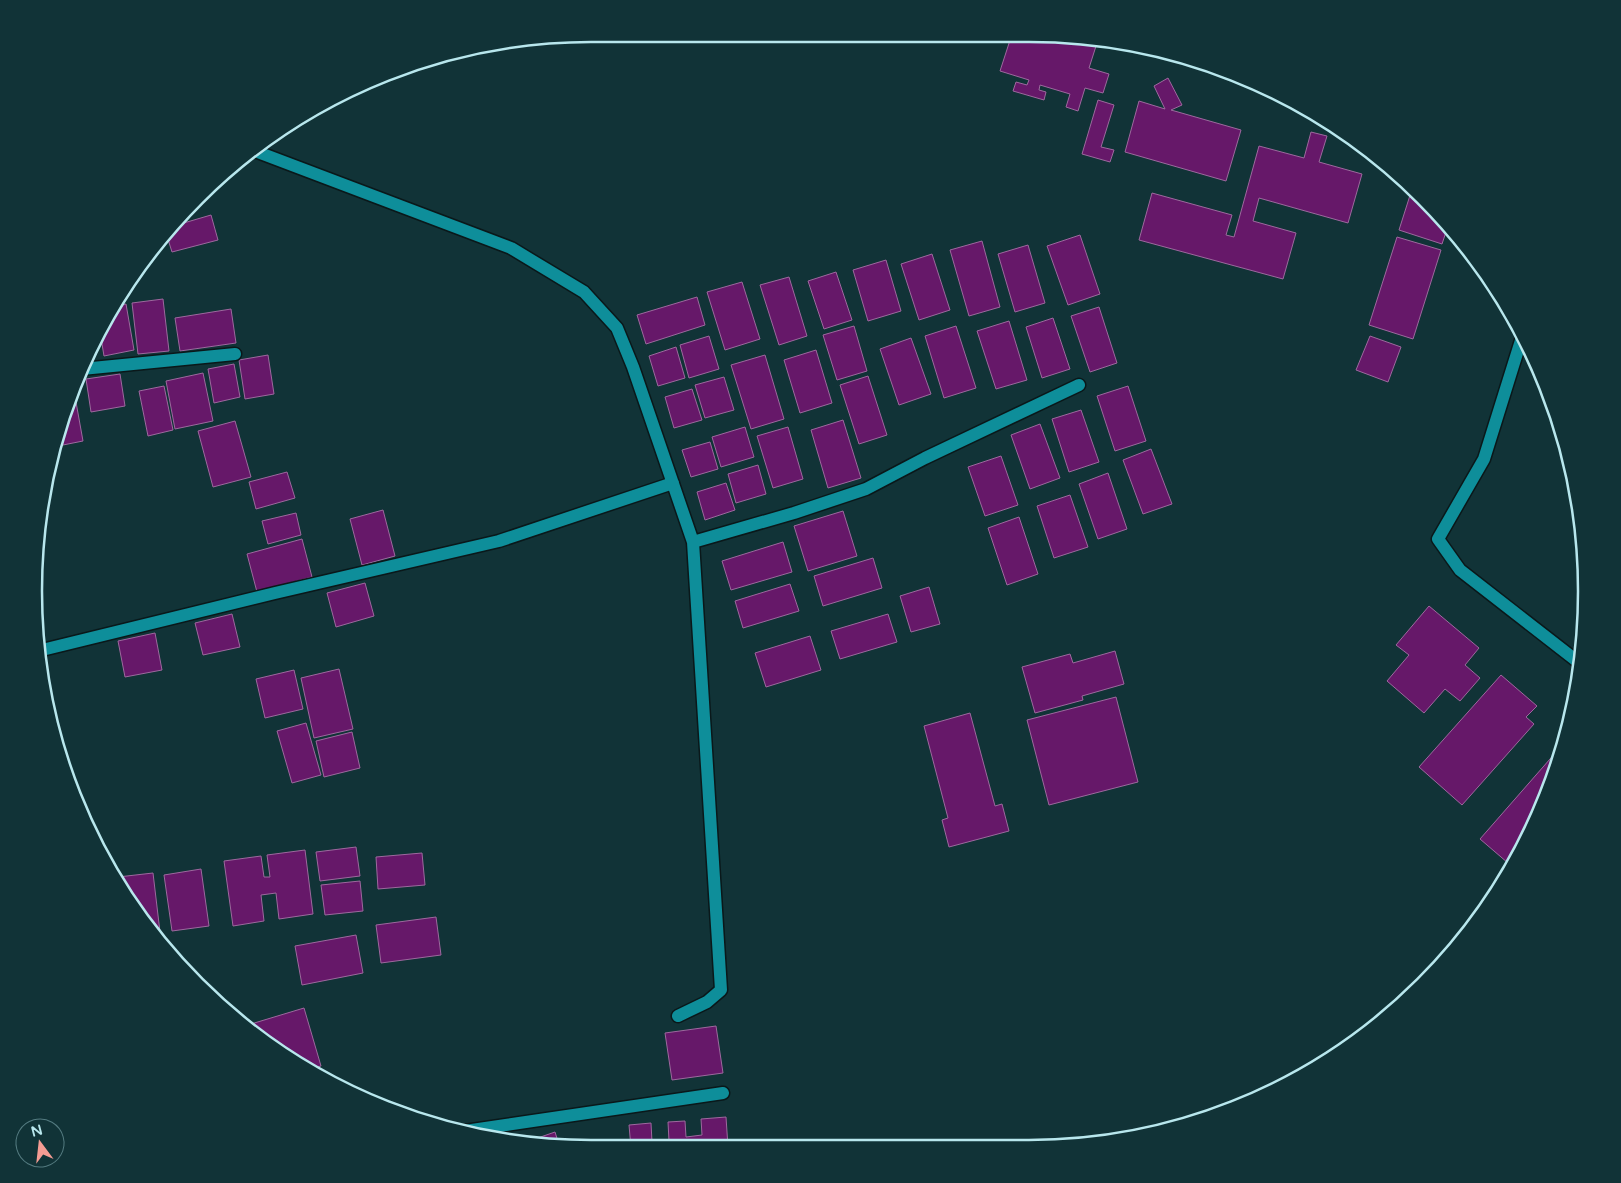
<svg xmlns="http://www.w3.org/2000/svg" width="1621" height="1183" font-family="'Varela Round',sans-serif">
  <style>
    .building { fill: #661869; stroke: #9d699e }
    .lines { fill: none; stroke-linecap: round; stroke-linejoin: round }
    .minor-casing { stroke: #0a181a; stroke-width: 15 }
    .minor { stroke: #0e8e9a; stroke-width: 12 }
    .rim { fill: none; stroke: #b8e7ed; stroke-width: 2.5 }
  </style>
  <rect width="100%" height="100%" fill="#113337"/>
  <path class="building" d="M1012 34H1030L1097 43 1089 68 1109 74 1103 93 1085 88 1078 111 1066 107 1070 94 1040 85 1039 90 1046 92 1044 100 1013 91 1016 82 1027 85 1029 80 1000 71Z
    M1168 78 1182 105 1171 110 1241 130 1226 181 1125 152 1139 101 1165 109 1154 86Z
    M1098 100 1114 105 1101 147 1114 150 1110 162 1082 154Z
    M1311 132 1327 136 1319 162 1362 174 1348 223 1259 198 1253 221 1296 233 1283 279 1139 240 1152 193 1232 215 1226 235 1234 237 1259 146 1304 158Z
    M1412 189 1448 226 1442 244 1399 230Z
    M211 215 218 240 172 252 166 233 170 227Z
    M1080 235 1100 294 1068 305 1047 246Z
    M1397 237 1441 250 1413 339 1369 325Z
    M982 241 1000 307 969 316 950 250Z
    M1028 245 1045 303 1015 312 998 254Z
    M932 254 950 310 919 320 901 264Z
    M886 260 901 311 868 321 853 270Z
    M836 272 852 320 824 329 808 281Z
    M789 277 807 336 779 345 760 285Z
    M742 282 760 339 725 350 707 292Z
    M697 297 705 325 646 344 637 315Z
    M163 299 169 351 138 354 132 303Z
    M126 304 134 350 104 356 100 332 117 306Z
    M1099 307 1117 363 1090 372 1071 316Z
    M231 309 236 343 180 351 175 318Z
    M1053 318 1070 369 1042 378 1026 327Z
    M1009 321 1027 380 996 389 977 331Z
    M854 326 867 371 837 380 823 335Z
    M956 326 976 388 944 398 925 336Z
    M709 336 719 369 689 378 680 345Z
    M1370 336 1401 347 1388 382 1356 370Z
    M911 338 931 394 899 405 880 349Z
    M676 347 685 378 658 386 649 356Z
    M816 350 832 403 800 413 784 360Z
    M268 355 274 394 245 399 239 360Z
    M765 355 784 419 751 429 731 365Z
    M234 364 240 397 214 403 208 369Z
    M203 373 213 421 175 429 166 381Z
    M120 374 125 406 91 412 86 379Z
    M868 376 887 435 859 444 840 385Z
    M724 377 734 410 705 418 695 385Z
    M164 386 173 430 148 436 139 391Z
    M1128 386 1146 441 1115 451 1097 396Z
    M692 389 702 420 674 428 665 397Z
    M74 391 83 441 53 447Z
    M1081 410 1099 462 1069 472 1052 419Z
    M843 420 861 478 828 488 811 430Z
    M235 421 251 477 213 487 198 431Z
    M1040 424 1060 478 1030 489 1011 435Z
    M745 427 754 457 721 467 712 437Z
    M788 427 803 479 773 488 757 436Z
    M710 442 718 469 691 477 682 450Z
    M1151 449 1172 504 1143 514 1123 460Z
    M1001 456 1018 505 985 516 968 467Z
    M758 465 766 494 736 503 728 474Z
    M287 472 295 498 256 509 249 482Z
    M1108 473 1127 529 1098 539 1079 484Z
    M726 483 735 510 705 520 697 492Z
    M1070 495 1088 547 1054 558 1037 506Z
    M383 510 395 556 362 565 350 519Z
    M843 511 857 556 808 571 794 526Z
    M296 513 301 535 268 544 262 521Z
    M1019 517 1038 574 1007 585 988 528Z
    M302 539 312 577 257 592 247 554Z
    M783 542 792 572 731 590 722 561Z
    M873 558 882 588 823 606 814 576Z
    M365 583 374 616 336 627 327 593Z
    M790 584 799 611 743 628 735 601Z
    M929 587 940 624 911 632 900 596Z
    M1429 606 1479 648 1465 665 1480 678 1460 701 1445 689 1424 713 1387 681 1409 655 1396 645Z
    M232 614 240 647 203 655 195 623Z
    M888 614 897 642 840 659 831 631Z
    M155 633 162 670 125 677 118 641Z
    M810 636 821 670 766 687 755 653Z
    M1115 651 1124 684 1082 696 1083 700 1035 713 1022 667 1070 654 1073 663Z
    M339 669 353 729 314 738 301 678Z
    M294 670 303 709 265 718 256 679Z
    M1501 675 1537 706 1526 717 1534 724 1462 805 1419 767Z
    M1116 697 1138 782 1049 805 1027 720Z
    M970 713 995 806 1002 804 1009 831 949 847 942 820 948 818 924 726Z
    M306 723 321 775 292 783 277 731Z
    M352 732 360 768 324 777 316 741Z
    M1564 743 1558 771 1513 870 1504 882 1498 876 1508 863 1480 839Z
    M356 847 360 876 320 881 316 852Z
    M305 850 313 914 279 919 276 893 261 895 264 921 233 926 224 861 261 856 264 877H270L267 855Z
    M422 853 425 885 378 889 376 857Z
    M201 869 209 926 172 931 164 875Z
    M153 873 160 932 151 933 118 877Z
    M360 881 363 911 325 915 321 885Z
    M436 917 441 955 381 963 376 925Z
    M356 935 363 973 302 985 295 946Z
    M304 1008 321 1066 307 1070 254 1032 251 1024Z
    M716 1026 723 1073 672 1080 665 1033Z
    M726 1117 728 1147 631 1148 629 1125 651 1123 652 1142 669 1141 668 1122 685 1121 686 1137 702 1135 701 1119Z
    M555 1132 560 1148 530 1144 529 1141Z"/>
  <g class="lines">
    <g class="minor-casing">
      <path id="minor" d="M255 151 511 248 584 292 617 328 633 367 693 542 794 513 866 489 925 458 1079 385
        M1523 334 1484 459 1438 539 1460 570 1582 665
        M82 369 235 354
        M38 651 275 593 499 541 673 483
        M678 1016 707 1002 721 990 693 542
        M458 1132 723 1093"/>
    </g>
    <use href="#minor" class="minor"/>
  </g>
  <path d="M0 0H1621V1183H0ZM591 42H1029A549 549 0 0 1 1578 591V591A549 549 0 0 1 1029 1140H591A549 549 0 0 1 42 591V591A549 549 0 0 1 591 42Z" fill="#113337" fill-rule="evenodd"/>
  <path class="rim" d="M591 42H1029A549 549 0 0 1 1578 591V591A549 549 0 0 1 1029 1140H591A549 549 0 0 1 42 591V591A549 549 0 0 1 591 42Z"/>
  <g transform="translate(40 1143) rotate(345)"><circle r="24" fill="#113337" stroke="#547b80"/>
  <path d="M0-4L9 19L0 12L-9 19Z" fill="#f59c93"/>
  <text y="-8" font-size="14" font-weight="bold" text-anchor="middle" fill="#b8e7ed">N</text>
  </g>
</svg>
